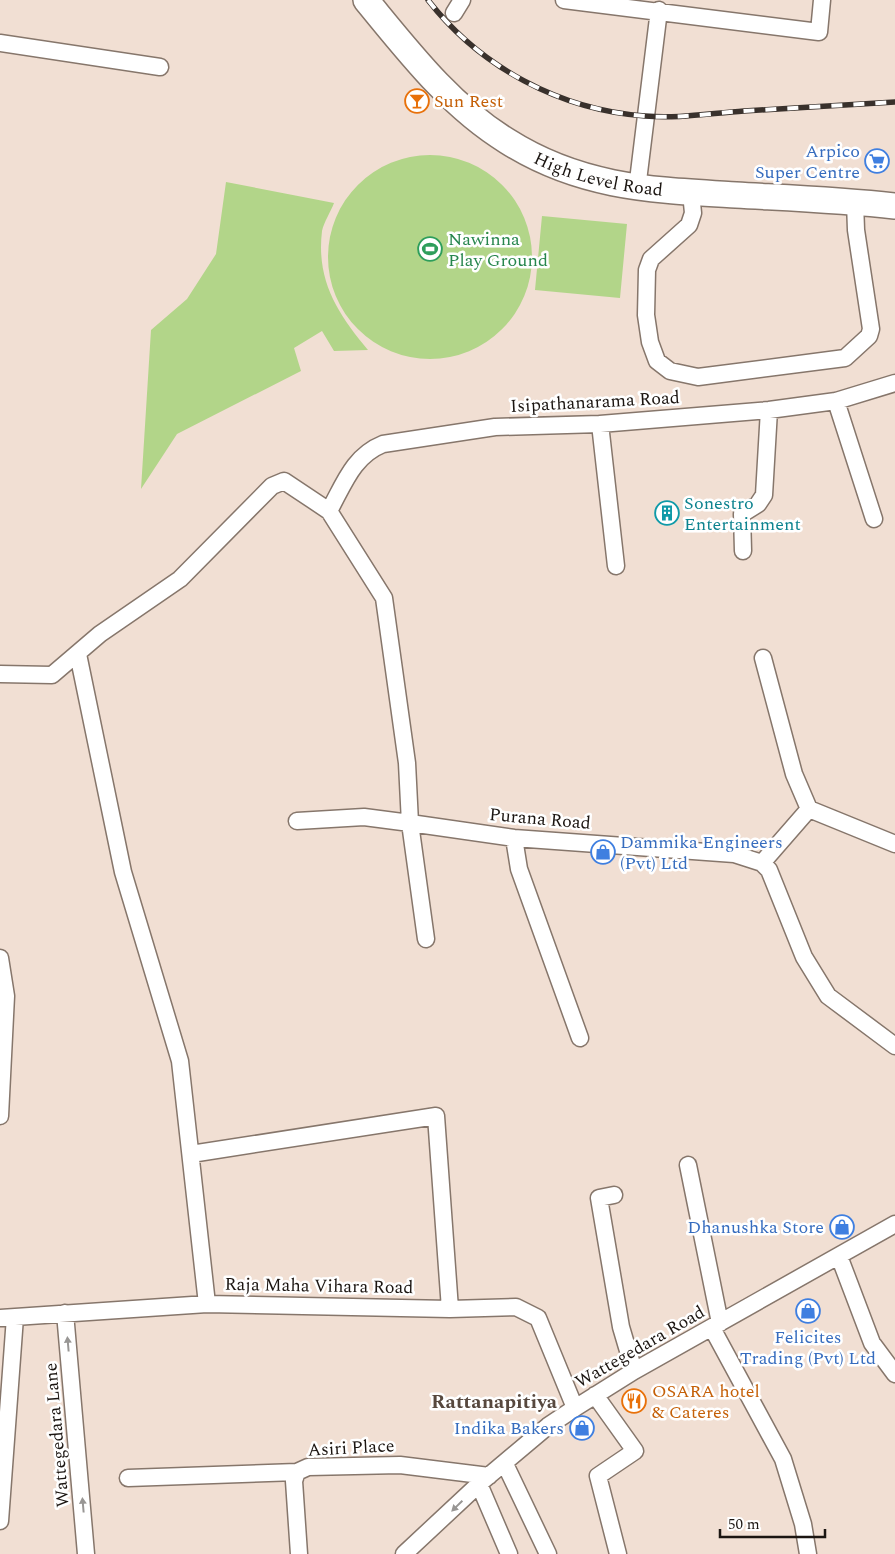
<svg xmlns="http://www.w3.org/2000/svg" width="895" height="1554" font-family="Spectral,serif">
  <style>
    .green { fill: #b2d589 }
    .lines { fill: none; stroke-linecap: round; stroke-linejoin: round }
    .minor-casing { stroke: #86766b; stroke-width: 19 }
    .highway-casing { stroke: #86766b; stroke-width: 28 }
    .minor { stroke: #fff; stroke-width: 16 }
    .highway { stroke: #fff; stroke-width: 25 }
    .rail-casing { stroke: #39312c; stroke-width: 5.5 }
    .rail { stroke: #fff; stroke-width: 4; stroke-dasharray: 11; stroke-linecap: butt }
    .oneway { fill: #989694 }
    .labels { text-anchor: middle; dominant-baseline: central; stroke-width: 5; stroke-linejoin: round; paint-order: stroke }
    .food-label { font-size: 18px; fill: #c56008; stroke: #fff; text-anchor: start }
    .shop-label { font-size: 18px; fill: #366cbe; stroke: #fff; text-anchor: end }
    .street-label { font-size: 18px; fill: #1b1511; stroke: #fff }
    .leisure-label { font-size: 18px; fill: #27864d; stroke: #fff; text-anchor: start }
    .culture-label { font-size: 18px; fill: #0d838f; stroke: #fff; text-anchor: start }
    .quarter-label { font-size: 20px; font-weight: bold; fill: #57483e; stroke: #fff }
  </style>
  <rect width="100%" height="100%" fill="#f1dfd3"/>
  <path class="green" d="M328 257a102 102 0 1 1 204 0a102 102 0 1 1-204 0Z
    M226 182 334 203C331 211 324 222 322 231 316 281 338 314 368 350L334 351 322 331 294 348 301 371 177 434 141 489 151 330 187 299 216 254Z
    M542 216 627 224 620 298 535 290Z"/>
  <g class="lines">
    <g class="minor-casing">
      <path id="minor" d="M564 0 819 32 822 0
        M454 13 462 0
        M0 43 160 67
        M637 189 659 10
        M691 193 693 213 689 225 651 259 647 270 646 315 650 342 657 361 670 371 698 377 845 358 869 336 871 329 856 230 855 202
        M836 401 874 519
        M600 424 616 566
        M329 511C344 484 353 456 383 444L495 427 600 424 769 410 836 401 895 383
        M743 551 742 514 758 504 764 495 769 410
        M78 654 123 872 180 1061 207 1304
        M0 674 52 675 100 634 180 579 272 486 284 481 329 511 384 598 407 763 410 823 514 838 734 854 762 863 769 870 804 957 828 996 895 1046
        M809 809 895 844
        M297 821 364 817 410 823 426 939
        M514 838 519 869 580 1038
        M762 863 809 809 794 774 763 658
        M0 958 6 996 0 1116
        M191 1154 436 1116 450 1309
        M688 1165 720 1323
        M614 1195 599 1198 621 1327 634 1371
        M839 1256 872 1343 895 1374
        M65 1313 86 1554
        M0 1318 207 1304 450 1309 516 1307 538 1318 575 1408
        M712 1328 783 1459 803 1524 808 1554
        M595 1395 635 1451 598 1476 618 1554
        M505 1464 548 1554
        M128 1478 297 1472
        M479 1484 509 1554
        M0 1521 15 1317
        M299 1554 294 1481 297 1472 308 1467 400 1465 489 1476
        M404 1554 479 1484 548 1426 575 1408 634 1371 895 1224"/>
    </g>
    <g class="highway-casing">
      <g id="highway">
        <path id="s1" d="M366 0C408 51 450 106 507 141 581 188 653 190 736 195 789 198 842 200 895 206"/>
      </g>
    </g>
    <use href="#minor" class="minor"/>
    <use href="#highway" class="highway"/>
    <g class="rail-casing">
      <path id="rail" d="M428 0C480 67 560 110 645 116 677 119 712 113 744 111 794 108 845 105 895 102"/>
    </g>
    <use href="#rail" class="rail"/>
  </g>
  <defs><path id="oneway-solid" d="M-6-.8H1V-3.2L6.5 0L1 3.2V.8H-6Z" transform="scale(1.25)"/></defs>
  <g class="oneway">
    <use href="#oneway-solid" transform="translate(68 1344) rotate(-95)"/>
    <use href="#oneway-solid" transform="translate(83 1505) rotate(-95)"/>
    <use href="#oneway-solid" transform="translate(457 1506) rotate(136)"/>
  </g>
  <defs>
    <g id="bar-ring" transform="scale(1.25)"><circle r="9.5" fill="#fff" stroke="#e8710a" stroke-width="1.5"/><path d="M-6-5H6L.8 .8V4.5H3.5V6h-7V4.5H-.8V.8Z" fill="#e8710a"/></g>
    <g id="supermarket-ring" transform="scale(1.25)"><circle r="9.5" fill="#fff" stroke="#3f7fe0" stroke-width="1.5"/><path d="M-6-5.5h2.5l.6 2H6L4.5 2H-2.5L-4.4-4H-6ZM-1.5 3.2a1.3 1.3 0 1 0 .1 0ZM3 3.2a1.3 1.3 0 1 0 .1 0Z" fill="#3f7fe0"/></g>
    <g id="stadium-ring" transform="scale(1.25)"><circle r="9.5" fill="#fff" stroke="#2e9e5b" stroke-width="1.5"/><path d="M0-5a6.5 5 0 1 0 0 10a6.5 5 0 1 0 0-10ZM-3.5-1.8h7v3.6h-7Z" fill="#2e9e5b"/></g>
    <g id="building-ring" transform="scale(1.25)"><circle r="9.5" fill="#fff" stroke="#0f9aa8" stroke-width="1.5"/><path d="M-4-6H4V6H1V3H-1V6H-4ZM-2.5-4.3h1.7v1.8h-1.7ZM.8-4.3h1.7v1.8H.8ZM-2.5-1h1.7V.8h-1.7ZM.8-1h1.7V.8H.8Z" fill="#0f9aa8"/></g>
    <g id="shop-ring" transform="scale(1.25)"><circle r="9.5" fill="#fff" stroke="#3f7fe0" stroke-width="1.5"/><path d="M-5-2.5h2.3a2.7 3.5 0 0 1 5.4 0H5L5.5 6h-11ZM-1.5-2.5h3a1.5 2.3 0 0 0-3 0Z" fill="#3f7fe0"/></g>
    <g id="restaurant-ring" transform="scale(1.25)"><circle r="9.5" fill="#fff" stroke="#e8710a" stroke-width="1.5"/><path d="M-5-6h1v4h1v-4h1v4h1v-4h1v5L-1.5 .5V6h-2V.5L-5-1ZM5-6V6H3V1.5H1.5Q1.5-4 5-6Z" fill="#e8710a"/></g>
  </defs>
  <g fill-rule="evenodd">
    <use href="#bar-ring" x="417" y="101"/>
    <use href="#supermarket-ring" x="877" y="161"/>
    <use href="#stadium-ring" x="430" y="249"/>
    <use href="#building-ring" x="667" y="513"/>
    <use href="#shop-ring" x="603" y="852"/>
    <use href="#shop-ring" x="842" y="1227"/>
    <use href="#shop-ring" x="808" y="1311"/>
    <use href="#restaurant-ring" x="634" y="1401"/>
    <use href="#shop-ring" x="582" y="1428"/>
  </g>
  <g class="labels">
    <g class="food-label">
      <text x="434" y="101">Sun Rest</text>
      <text x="652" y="1391">OSARA hotel<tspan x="652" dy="21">&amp; Cateres</tspan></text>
    </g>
    <g class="shop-label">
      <text x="860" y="151">Arpico<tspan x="860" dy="21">Super Centre</tspan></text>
      <text x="620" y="842" text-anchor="start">Dammika Engineers<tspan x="620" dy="21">(Pvt) Ltd</tspan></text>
      <text x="824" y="1227">Dhanushka Store</text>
      <text x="808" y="1337" text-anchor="middle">Felicites<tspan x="808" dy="21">Trading (Pvt) Ltd</tspan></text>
      <text x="564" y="1428">Indika Bakers</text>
    </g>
    <g class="street-label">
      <text stroke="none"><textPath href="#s1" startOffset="299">High Level Road</textPath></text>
      <text transform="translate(595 402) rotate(-3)">Isipathanarama Road</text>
      <text transform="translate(540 819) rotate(5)">Purana Road</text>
      <text transform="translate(319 1286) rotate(1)">Raja Maha Vihara Road</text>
      <text transform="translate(640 1347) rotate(-30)">Wattegedara Road</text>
      <text transform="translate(57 1435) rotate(-95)">Wattegedara Lane</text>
      <text transform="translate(351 1448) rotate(-3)">Asiri Place</text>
    </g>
    <g class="leisure-label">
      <text x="448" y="239">Nawinna<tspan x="448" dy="21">Play Ground</tspan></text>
    </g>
    <g class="culture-label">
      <text x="684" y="503">Sonestro<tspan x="684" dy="21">Entertainment</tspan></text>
    </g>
    <g class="quarter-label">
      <text x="494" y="1402">Rattanapitiya</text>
    </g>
  </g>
  <path d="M720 1529v8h105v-8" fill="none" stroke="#1b1511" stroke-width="2.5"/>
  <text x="728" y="1529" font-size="15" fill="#1b1511" stroke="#ffffff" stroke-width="4" paint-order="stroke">50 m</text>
</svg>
